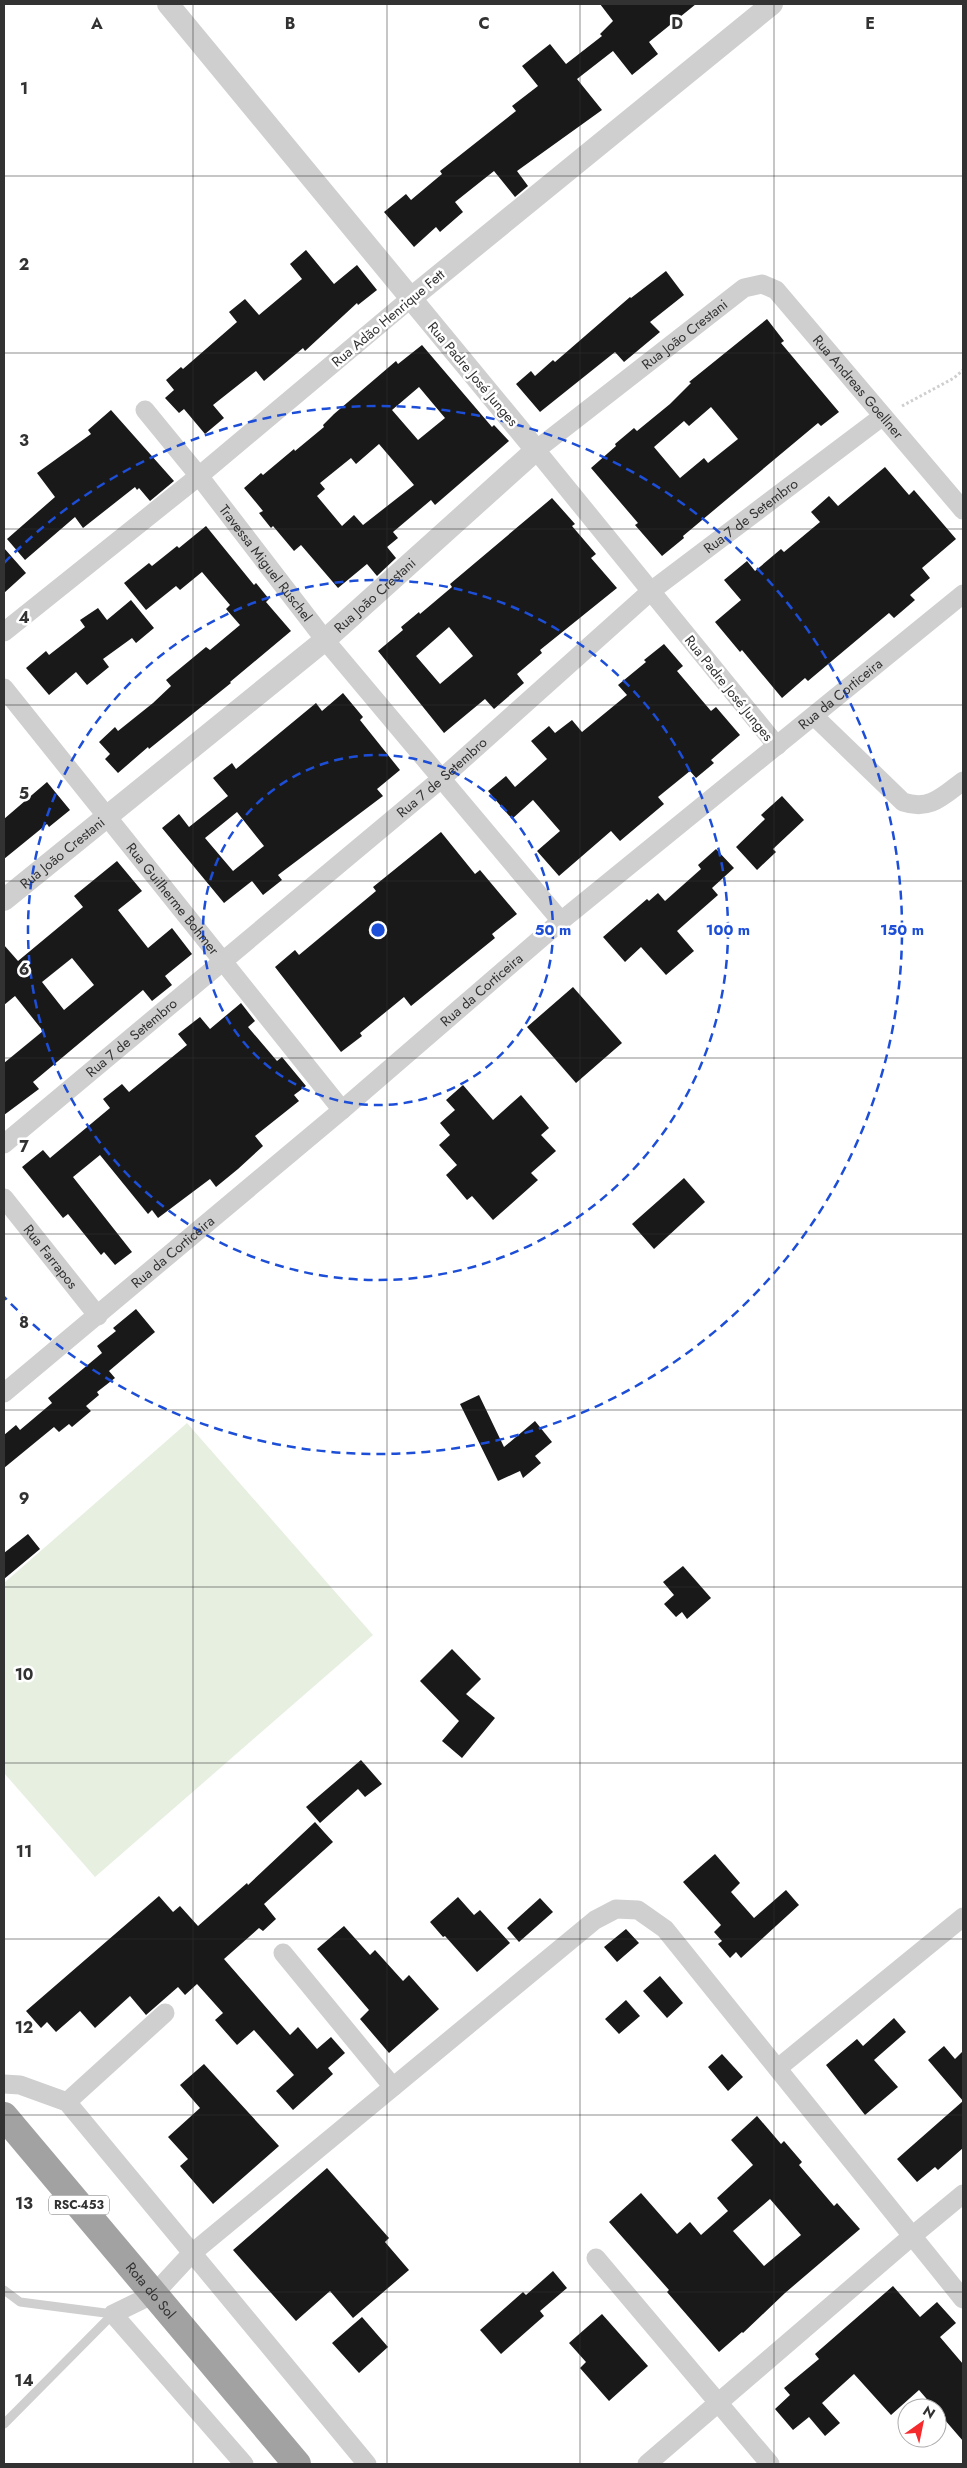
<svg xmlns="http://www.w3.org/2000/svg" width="967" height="2468" font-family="Jost,sans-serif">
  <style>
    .green { fill: #e7efe0 }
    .building { fill: #191919; fill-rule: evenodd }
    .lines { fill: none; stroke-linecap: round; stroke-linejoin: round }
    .path { stroke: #cfcfcf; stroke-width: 3; stroke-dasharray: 2.5 2.5; stroke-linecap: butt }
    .service { stroke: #cfcfcf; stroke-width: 9 }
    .minor { stroke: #cfcfcf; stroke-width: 19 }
    .tertiary { stroke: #cfcfcf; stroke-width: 22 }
    .trunk { stroke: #a2a2a2; stroke-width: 28 }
    .grid { fill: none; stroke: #323232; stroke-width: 1; stroke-opacity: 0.55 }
    .ring { fill: none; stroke: #1d4ed8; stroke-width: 2.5; stroke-dasharray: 9 6 }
    .labels { text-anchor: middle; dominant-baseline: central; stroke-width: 5; stroke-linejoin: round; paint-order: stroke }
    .shield { fill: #fff; stroke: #707070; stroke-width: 1 }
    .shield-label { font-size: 12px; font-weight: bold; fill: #323232 }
    .street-label { font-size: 14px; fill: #323232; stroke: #fff }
    .grid-label { font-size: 16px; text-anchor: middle; font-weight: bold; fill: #323232; stroke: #fff; stroke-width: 5; stroke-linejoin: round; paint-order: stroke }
    .centre { fill: #1d4ed8; stroke: #fff; stroke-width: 2.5 }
    .ring-label { font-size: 15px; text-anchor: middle; font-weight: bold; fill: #1d4ed8; stroke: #fff; stroke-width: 5; stroke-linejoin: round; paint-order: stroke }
  </style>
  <rect width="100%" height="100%" fill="#fff"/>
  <path class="green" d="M187 1423 373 1635 95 1877 4 1773V1583Z"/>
  <path class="building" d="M600 4H696L649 42 658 54 632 75 613 51 577 79 602 110 517 171 528 186 515 197 494 171 455 202 463 212 440 232 436 227 414 247 384 212 406 194 411 200 442 174 440 171 516 111 512 106 538 86 522 66 550 44 566 64 602 36 600 34 613 21Z
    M306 250 334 284 357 265 377 290 358 305 357 303 305 351 303 348 264 381 256 371 213 405 224 418 205 434 184 409 179 413 165 398 174 390 166 380 181 367 183 369 237 322 229 312 245 299 259 315 302 279 290 264Z
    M666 271 684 295 650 322 660 332 624 362 615 352 540 412 516 384 531 371 535 376 553 360 555 362 630 297 631 298Z
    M767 319 784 341 781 343 839 412 821 426 818 423 683 536 684 538 662 556 635 525 638 523 591 468 616 446 615 444 634 428 637 431 670 404 691 383 689 382ZM711 407 738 439 708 463 704 458 680 478 654 447 684 421 689 426Z
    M422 345 492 427 494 425 509 441 435 505 431 500 393 532 398 538 387 547 396 558 377 576 367 564 338 588 301 545 294 551 273 526 271 528 259 513 263 511 244 488 261 473 263 475 294 449 295 451 324 427 323 425 334 414 396 361 398 364ZM419 387 445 418 418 440 392 410ZM379 444 414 485 363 525 354 515 342 526 317 496 325 489 320 483 351 458 356 464Z
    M111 410 174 481 150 501 139 488 137 490 135 487 83 528 75 517 25 560 7 539 55 497 37 473 91 434 88 430Z
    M885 467 909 495 914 490 956 539 922 568 930 578 910 595 915 600 894 618 889 613 808 681 805 678 782 698 742 650 740 652 715 622 741 600 724 580 747 561 755 571 781 549 784 552 820 522 811 512 829 496 838 506Z
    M552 498 575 524 572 526 596 554 591 558 617 588 540 650 542 653 517 674 524 683 494 709 485 699 444 733 378 651 403 630 401 627 419 612 420 614 452 587 450 584ZM449 627 473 656 440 684 416 656Z
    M206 526 254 585 256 583 269 599 266 602 291 631 230 682 231 683 149 749 148 747 118 773 105 759 110 754 99 742 115 727 118 731 153 703 171 686 166 680 206 647 210 650 240 625 226 609 230 605 202 572 180 590 176 586 146 610 124 583 149 563 152 566 177 546 179 548Z
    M4 548 26 573 4 593Z
    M131 600 154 628 136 643 132 638 103 659 109 667 87 685 76 672 49 695 26 668 46 651 49 655 85 627 80 620 98 608 107 620Z
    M664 644 683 666 677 671 711 711 716 707 740 735 711 760 714 763 696 778 690 771 658 797 664 804 620 841 611 831 559 876 537 851 560 831 533 800 512 819 488 791 506 776 515 787 547 759 531 741 549 726 555 733 572 720 582 732 627 695 618 685 646 662 644 660Z
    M343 693 363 717 360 720 400 770 377 789 383 796 278 875 282 880 263 895 252 881 224 903 162 828 179 814 189 827 228 796 213 778 232 763 236 769 316 703 322 711ZM237 812 264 846 233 871 205 838Z
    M47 782 70 810 49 827 47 824 4 859V819Z
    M782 796 804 820 773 849 776 852 757 870 736 847 765 819 761 815Z
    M441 832 475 874 480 870 517 914 492 934 495 938 411 1006 404 997 360 1033 362 1036 341 1052 275 967 295 950 299 955 376 891 373 887Z
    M716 849 734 868 712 888 718 895 677 931 694 951 666 975 641 947 625 962 603 937 647 899 649 901 658 893 665 901 701 869 698 865Z
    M117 861 142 891 118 910 148 948 172 928 192 954 165 976 172 985 152 1001 143 990 33 1082 39 1089 4 1115V1063L43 1031 15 996 4 1005V945L18 961 83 907 74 896ZM72 958 94 985 64 1010 42 982Z
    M573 987 622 1043 576 1083 527 1027Z
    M241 1003 255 1021 248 1027 277 1061 282 1057 306 1086 294 1095 299 1101 255 1136 263 1146 238 1169 216 1187 210 1179 158 1218 152 1210 148 1214 100 1155 73 1177 132 1252 115 1265 104 1252 101 1255 68 1214 63 1218 22 1167 43 1150 50 1158 110 1108 103 1099 122 1084 129 1092 187 1045 178 1034 200 1017 210 1029Z
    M463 1085 493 1120 521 1095 549 1128 541 1135 556 1151 531 1173 538 1180 493 1220 472 1196 467 1200 446 1175 457 1165 439 1145 450 1135 440 1123 455 1110 446 1100Z
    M684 1178 705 1202 654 1249 632 1224Z
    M136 1309 155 1332 109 1371 115 1378 97 1392 99 1395 86 1406 91 1411 72 1427 69 1424 59 1432 54 1427 4 1468V1435L16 1425 20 1430 52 1403 48 1398 102 1353 97 1346 116 1331 113 1328Z
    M479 1395 504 1447 535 1421 552 1442 535 1456 541 1463 523 1478 520 1471 498 1481 460 1404Z
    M28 1534 40 1549 4 1579V1553Z
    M683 1566 711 1598 687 1619 682 1612 676 1617 664 1604 674 1595 663 1582Z
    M452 1649 481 1679 466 1694 495 1718 462 1758 442 1741 459 1721 420 1681Z
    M361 1760 382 1784 365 1797 358 1789 320 1823 306 1807Z
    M315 1822 333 1842 264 1904 276 1919 263 1931 259 1928 224 1959 290 2035 298 2027 317 2049 331 2037 345 2053 328 2068 333 2074 293 2110 276 2091 294 2075 254 2030 237 2045 215 2020 223 2013 197 1984 185 1995 178 1987 146 2015 130 1996 95 2028 80 2011 56 2032 47 2022 41 2028 26 2011 159 1896 173 1912 180 1906 198 1926 247 1883 248 1885Z
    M715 1854 740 1883 731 1892 754 1918 786 1890 799 1905 741 1958 736 1952 730 1958 718 1944 722 1941 714 1932 721 1925 683 1882Z
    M458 1897 474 1915 480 1910 510 1943 477 1972 445 1936 443 1937 430 1922Z
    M540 1898 553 1912 519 1942 507 1928Z
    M344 1926 370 1955 375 1950 403 1981 409 1975 439 2009 389 2053 360 2019 369 2010 317 1949Z
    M626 1929 639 1943 617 1962 604 1947Z
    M660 1976 683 2003 667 2018 643 1991Z
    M626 2000 640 2016 619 2034 605 2019Z
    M894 2018 906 2032 874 2060 898 2087 865 2115 826 2065 857 2039 863 2046Z
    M944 2046 955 2059 963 2051V2148L938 2170 935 2167 917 2182 897 2159 963 2101 928 2060Z
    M722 2054 743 2077 728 2091 708 2067Z
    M204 2064 279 2146 213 2204 180 2166 188 2159 168 2137 200 2108 180 2085Z
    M757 2116 781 2144 784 2141 802 2162 799 2165 834 2206 837 2203 860 2229 785 2293 743 2333 742 2332 719 2352 667 2292 669 2290 609 2222 641 2193 677 2234 690 2222 701 2235 728 2211 717 2198 753 2165 731 2140ZM770 2199 801 2235 764 2266 733 2231Z
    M327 2168 389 2238 385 2242 409 2270 353 2318 330 2291 296 2321 233 2250Z
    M553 2271 567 2288 540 2311 544 2316 501 2354 480 2330 523 2292 526 2295Z
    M893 2286 920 2317 937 2302 956 2323 940 2337 963 2364V2441L919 2390 891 2415 854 2374 822 2403 840 2423 825 2436 809 2417 793 2430 775 2409 790 2395 784 2388 819 2359 815 2354Z
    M602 2314 648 2366 609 2401 580 2368 586 2362 569 2343Z
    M362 2317 388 2347 359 2373 332 2343Z"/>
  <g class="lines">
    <path class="path" d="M902 406 954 378 963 370"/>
    <path class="service" d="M4 2290 20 2302 113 2314
      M4 2424 113 2314"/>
    <g class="minor">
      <path id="s1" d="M145 410 199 476 325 640 561 921"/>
      <path d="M4 632 199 476 410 299"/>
      <path id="s2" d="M4 688 342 1110"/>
      <path d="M814 716 903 802C930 811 943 796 963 781"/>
      <path id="s3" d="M777 746 536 450 744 288 762 284 776 290 963 510"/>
      <path id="s4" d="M4 1144 441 779 651 591 883 416"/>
      <path id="s5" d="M4 1198 98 1316"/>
      <path id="s6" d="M4 1393 342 1110 561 921 963 594"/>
      <path d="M283 1953 393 2087"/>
      <path d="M778 2068 963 1917"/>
      <path d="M4 2084 20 2085 67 2102 367 2464"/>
      <path d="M67 2102 165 2013"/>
      <path d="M596 2258 770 2464"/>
      <path d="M244 2464 113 2314 154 2294 191 2254 595 1920 616 1909 638 1910 665 1929 963 2299"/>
      <path d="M647 2464 911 2237 963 2194"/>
    </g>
    <g class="tertiary">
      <path d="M410 299 772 4"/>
      <path id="s7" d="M4 900 325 640 536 450 168 4"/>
    </g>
    <path class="trunk" id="s8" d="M4 2116 297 2464"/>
  </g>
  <path class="grid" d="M193 4V2464M387 4V2464M580 4V2464M774 4V2464M4 176H963M4 353H963M4 529H963M4 705H963M4 881H963M4 1058H963M4 1234H963M4 1410H963M4 1587H963M4 1763H963M4 1939H963M4 2115H963M4 2292H963"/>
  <g class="ring">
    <circle cx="378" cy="930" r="175"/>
    <circle cx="378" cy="930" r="350"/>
    <path d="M4 563A524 524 0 1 1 4 1297"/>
  </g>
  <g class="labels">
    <rect class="shield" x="49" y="2195.5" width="60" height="19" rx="4"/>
    <g class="shield-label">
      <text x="79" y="2205">RSC-453</text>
    </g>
    <g class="street-label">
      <text transform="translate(388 318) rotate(-40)">Rua Adão Henrique Fett</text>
      <text stroke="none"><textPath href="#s3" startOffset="570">Rua João Crestani</textPath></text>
      <text transform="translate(473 374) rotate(50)">Rua Padre José Junges</text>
      <text stroke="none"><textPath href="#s3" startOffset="806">Rua Andreas Goellner</textPath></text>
      <text stroke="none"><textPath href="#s4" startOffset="976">Rua 7 de Setembro</textPath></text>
      <text stroke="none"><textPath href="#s1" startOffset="195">Travessa Miguel Ruschel</textPath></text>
      <text stroke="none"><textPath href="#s7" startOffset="480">Rua João Crestani</textPath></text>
      <text transform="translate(729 688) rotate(51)">Rua Padre José Junges</text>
      <text stroke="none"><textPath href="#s6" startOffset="1090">Rua da Corticeira</textPath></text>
      <text stroke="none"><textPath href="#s4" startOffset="571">Rua 7 de Setembro</textPath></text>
      <text stroke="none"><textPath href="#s7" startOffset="75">Rua João Crestani</textPath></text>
      <text stroke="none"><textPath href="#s2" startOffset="270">Rua Guilherme Bohmer</textPath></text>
      <text stroke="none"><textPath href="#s6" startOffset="625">Rua da Corticeira</textPath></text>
      <text stroke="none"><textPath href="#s4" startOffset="166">Rua 7 de Setembro</textPath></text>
      <text stroke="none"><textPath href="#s6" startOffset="220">Rua da Corticeira</textPath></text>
      <text stroke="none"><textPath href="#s5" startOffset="75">Rua Farrapos</textPath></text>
      <text stroke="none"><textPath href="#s8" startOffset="228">Rota do Sol</textPath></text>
    </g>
  </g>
  <g class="grid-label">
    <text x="97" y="29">A</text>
    <text x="290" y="29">B</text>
    <text x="484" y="29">C</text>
    <text x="677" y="29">D</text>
    <text x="870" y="29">E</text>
    <text x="24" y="94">1</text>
    <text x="24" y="270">2</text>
    <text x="24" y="446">3</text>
    <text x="24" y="623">4</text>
    <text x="24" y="799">5</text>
    <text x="24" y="975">6</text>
    <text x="24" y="1152">7</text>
    <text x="24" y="1328">8</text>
    <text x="24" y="1504">9</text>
    <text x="24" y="1680">10</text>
    <text x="24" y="1857">11</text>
    <text x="24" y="2033">12</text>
    <text x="24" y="2209">13</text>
    <text x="24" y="2386">14</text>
  </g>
  <circle cx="378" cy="930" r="8" class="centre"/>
  <g class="ring-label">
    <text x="553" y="935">50 m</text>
    <text x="728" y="935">100 m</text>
    <text x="902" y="935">150 m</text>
  </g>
  <rect width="967" height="2468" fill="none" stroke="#323232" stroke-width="10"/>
  <g transform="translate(922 2423) rotate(33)"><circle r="24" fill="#ffffff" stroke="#adadad"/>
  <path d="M0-4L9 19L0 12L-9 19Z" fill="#f42a2d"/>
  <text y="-8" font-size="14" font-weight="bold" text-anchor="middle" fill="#323232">N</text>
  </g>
</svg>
